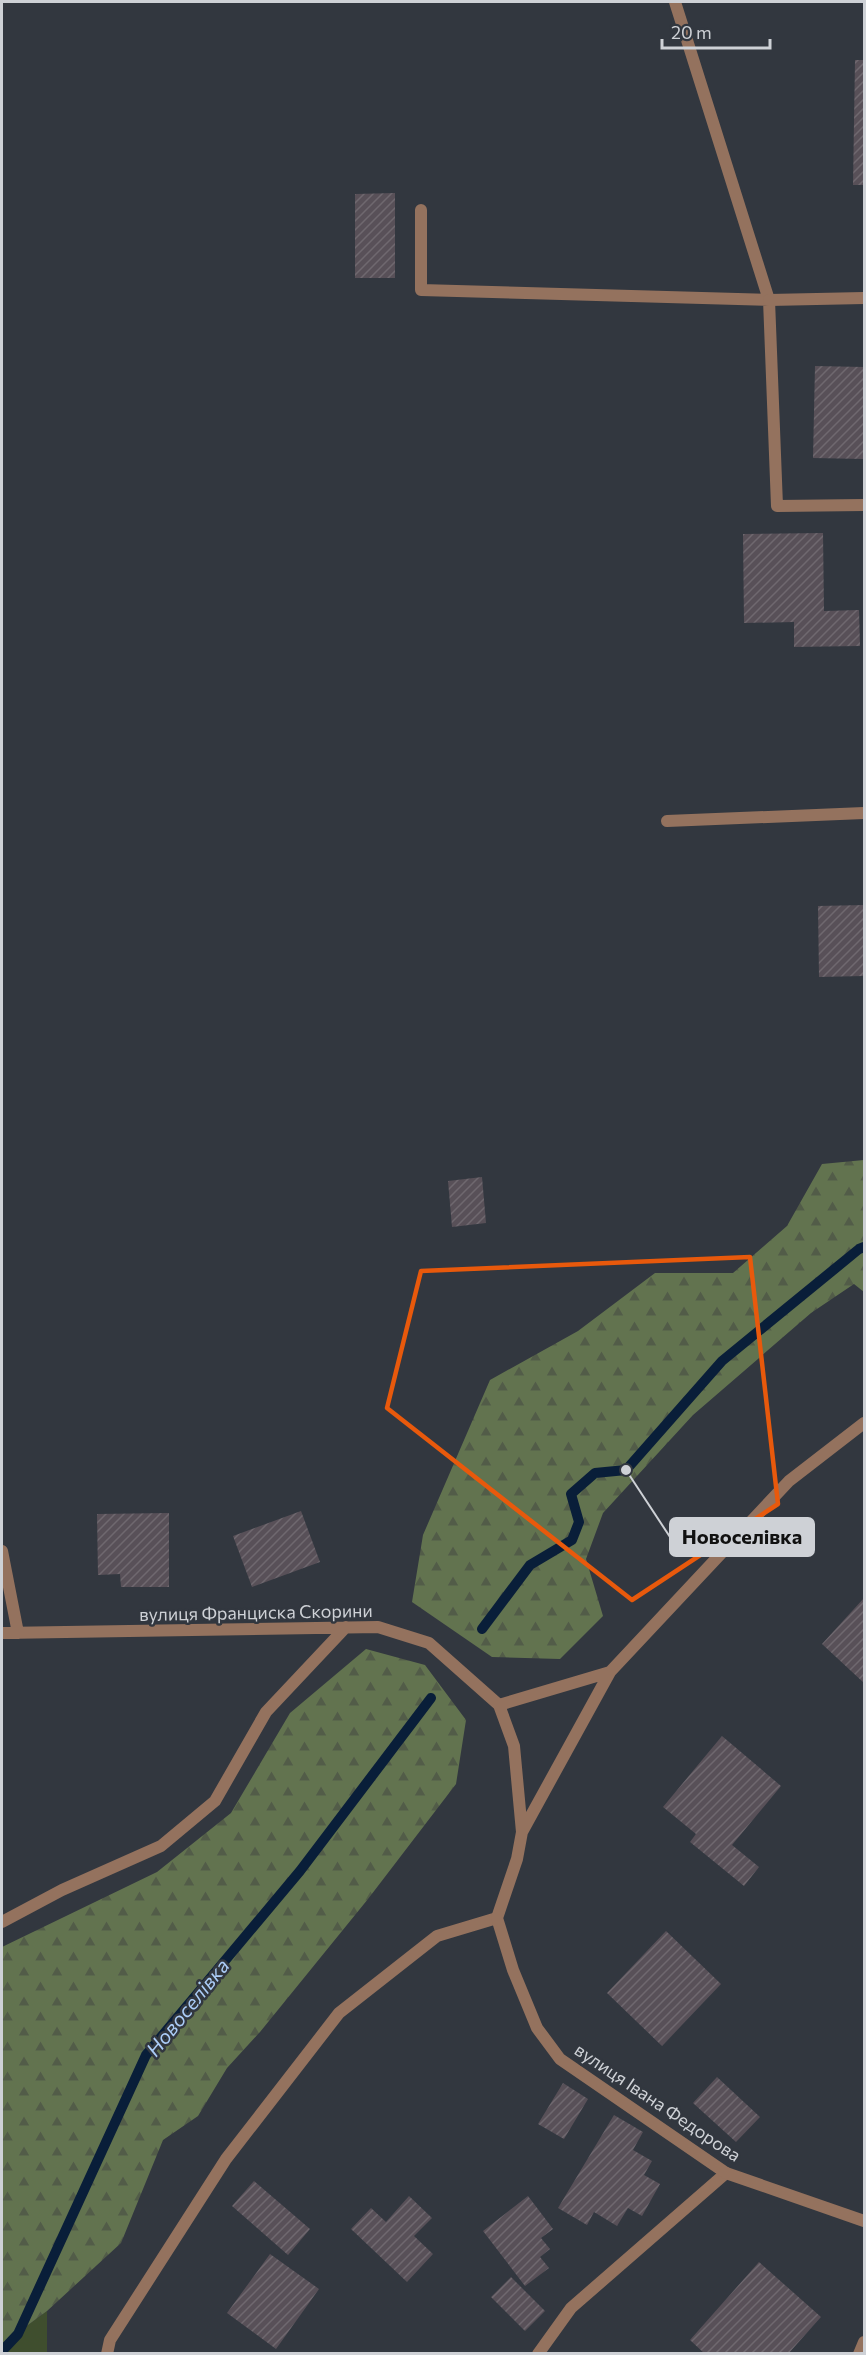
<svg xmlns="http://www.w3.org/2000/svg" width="866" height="2355" font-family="Commissioner,sans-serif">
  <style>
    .grass { fill: #3f4e2e }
    .forest { fill: url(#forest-firs) }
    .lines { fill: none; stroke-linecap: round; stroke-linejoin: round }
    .stream { stroke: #091e39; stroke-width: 10 }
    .building { fill: url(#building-hatch) }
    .service { stroke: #94725e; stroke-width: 12 }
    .minor { stroke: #94725e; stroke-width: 12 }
    .marked { fill: none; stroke: #e8590c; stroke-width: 4.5; stroke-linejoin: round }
    .labels { text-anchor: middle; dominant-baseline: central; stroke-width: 5; stroke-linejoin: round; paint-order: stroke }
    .street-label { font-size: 18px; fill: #ced1d6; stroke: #32373f }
    .water-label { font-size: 20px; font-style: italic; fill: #abccf7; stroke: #32373f }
    .leader { fill: none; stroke: #ced1d6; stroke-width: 2 }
    .callout-dot { fill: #ced1d6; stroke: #32373f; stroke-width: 2 }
    .callout { fill: #ced1d6; stroke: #ced1d6; stroke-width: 2 }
    .callout-label { font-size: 20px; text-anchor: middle; font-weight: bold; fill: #111 }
  </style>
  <defs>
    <pattern id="forest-firs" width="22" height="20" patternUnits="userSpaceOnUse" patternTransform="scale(1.5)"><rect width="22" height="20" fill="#62734f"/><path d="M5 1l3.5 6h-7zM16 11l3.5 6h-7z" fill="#525c48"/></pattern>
    <pattern id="building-hatch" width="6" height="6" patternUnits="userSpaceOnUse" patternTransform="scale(1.5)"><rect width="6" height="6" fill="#585058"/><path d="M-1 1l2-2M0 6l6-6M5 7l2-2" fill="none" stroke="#6f686f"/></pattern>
  </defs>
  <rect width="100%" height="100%" fill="#32373f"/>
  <path class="grass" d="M47 2311V2353H2V2344Z"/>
  <path class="forest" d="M864 1160V1292L854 1284 811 1313 693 1415 603 1513 586 1559 603 1616 560 1659 492 1657 412 1602 423 1535 490 1380 578 1331 655 1273H733L787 1226 822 1164Z
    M366 1649 425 1665 466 1720 456 1784 368 1899 260 2032 227 2068 198 2116 163 2140 121 2243 47 2311 2 2344V1947L157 1872 231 1813 290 1713Z"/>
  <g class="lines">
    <path class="stream" d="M482 1629 530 1565 572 1540 579 1522 571 1494 595 1473 626 1470 722 1361 859 1249 864 1247
      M2 2351 18 2334 146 2055 300 1871 431 1698"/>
  </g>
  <path class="building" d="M855 60H864V185H853Z
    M395 193V278H355V194Z
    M815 366 864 367V459L813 458Z
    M823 533 824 611 859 610 860 646 794 647V622L744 623 743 534Z
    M864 905V976L819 977 818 906Z
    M482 1177 486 1223 452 1227 448 1181Z
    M301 1511 320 1562 252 1587 233 1536Z
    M169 1513V1587H121L120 1574 98 1575 97 1514Z
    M864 1598V1683L822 1644Z
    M722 1736 781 1786 732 1845 759 1867 744 1886 690 1842 696 1834 663 1807Z
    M666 1931 721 1984 662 2046 607 1993Z
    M717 2077 760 2117 736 2142 693 2103Z
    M563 2083 588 2099 564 2139 538 2124Z
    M614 2115 643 2132 633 2150 652 2161 644 2175 660 2184 642 2216 628 2208 617 2226 594 2212 587 2225 558 2208Z
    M254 2181 310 2229 288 2255 232 2206Z
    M409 2196 432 2218 414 2236 433 2254 407 2282 351 2229 371 2208 386 2222Z
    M528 2196 553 2229 541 2238 550 2249 540 2257 549 2268 525 2286 483 2231Z
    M270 2254 319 2289 276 2349 227 2313Z
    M759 2262 821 2317 788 2354H705L690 2340Z
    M511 2277 545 2311 525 2331 491 2297Z"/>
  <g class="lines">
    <path class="service" d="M675 2 769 300 777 506 864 505
      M421 210V290L769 300
      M667 821 864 813
      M107 2354 110 2340 226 2159 339 2013 437 1936 497 1918
      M538 2354 571 2308 726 2173
      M859 2354 864 2342"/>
    <path class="minor" d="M769 300 864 298
      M864 1423 789 1481 610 1672 522 1832 517 1859 497 1918 513 1970 537 2028 560 2059 726 2173 864 2221
      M2 1551 18 1633
      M2 1633 378 1627 429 1643 499 1705 514 1746 522 1832
      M499 1705 610 1672
      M2 1922 62 1890 161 1846 215 1801 266 1712 346 1627"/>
  </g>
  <path class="marked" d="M750 1257 778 1504 632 1600 387 1408 421 1271Z"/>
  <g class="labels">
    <g class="street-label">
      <text transform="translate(256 1612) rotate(-1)">вулиця Франциска Скорини</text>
      <text transform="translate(658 2102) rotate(34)">вулиця Івана Федорова</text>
    </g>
    <g class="water-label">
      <text transform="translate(187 2007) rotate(-51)">Новоселівка</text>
    </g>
  </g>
  <path class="leader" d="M626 1470L670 1537"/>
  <circle class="callout-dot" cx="626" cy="1470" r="6"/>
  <rect class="callout" x="670" y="1518" width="144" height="38" rx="6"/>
  <g class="callout-label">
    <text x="742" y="1544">Новоселівка</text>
  </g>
  <rect width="866" height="2355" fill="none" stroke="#ced1d6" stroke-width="6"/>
  <path d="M662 39v9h108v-9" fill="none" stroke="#ced1d6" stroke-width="3"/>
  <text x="671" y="39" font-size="18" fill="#ced1d6" stroke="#32373f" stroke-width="4.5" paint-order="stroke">20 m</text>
</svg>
